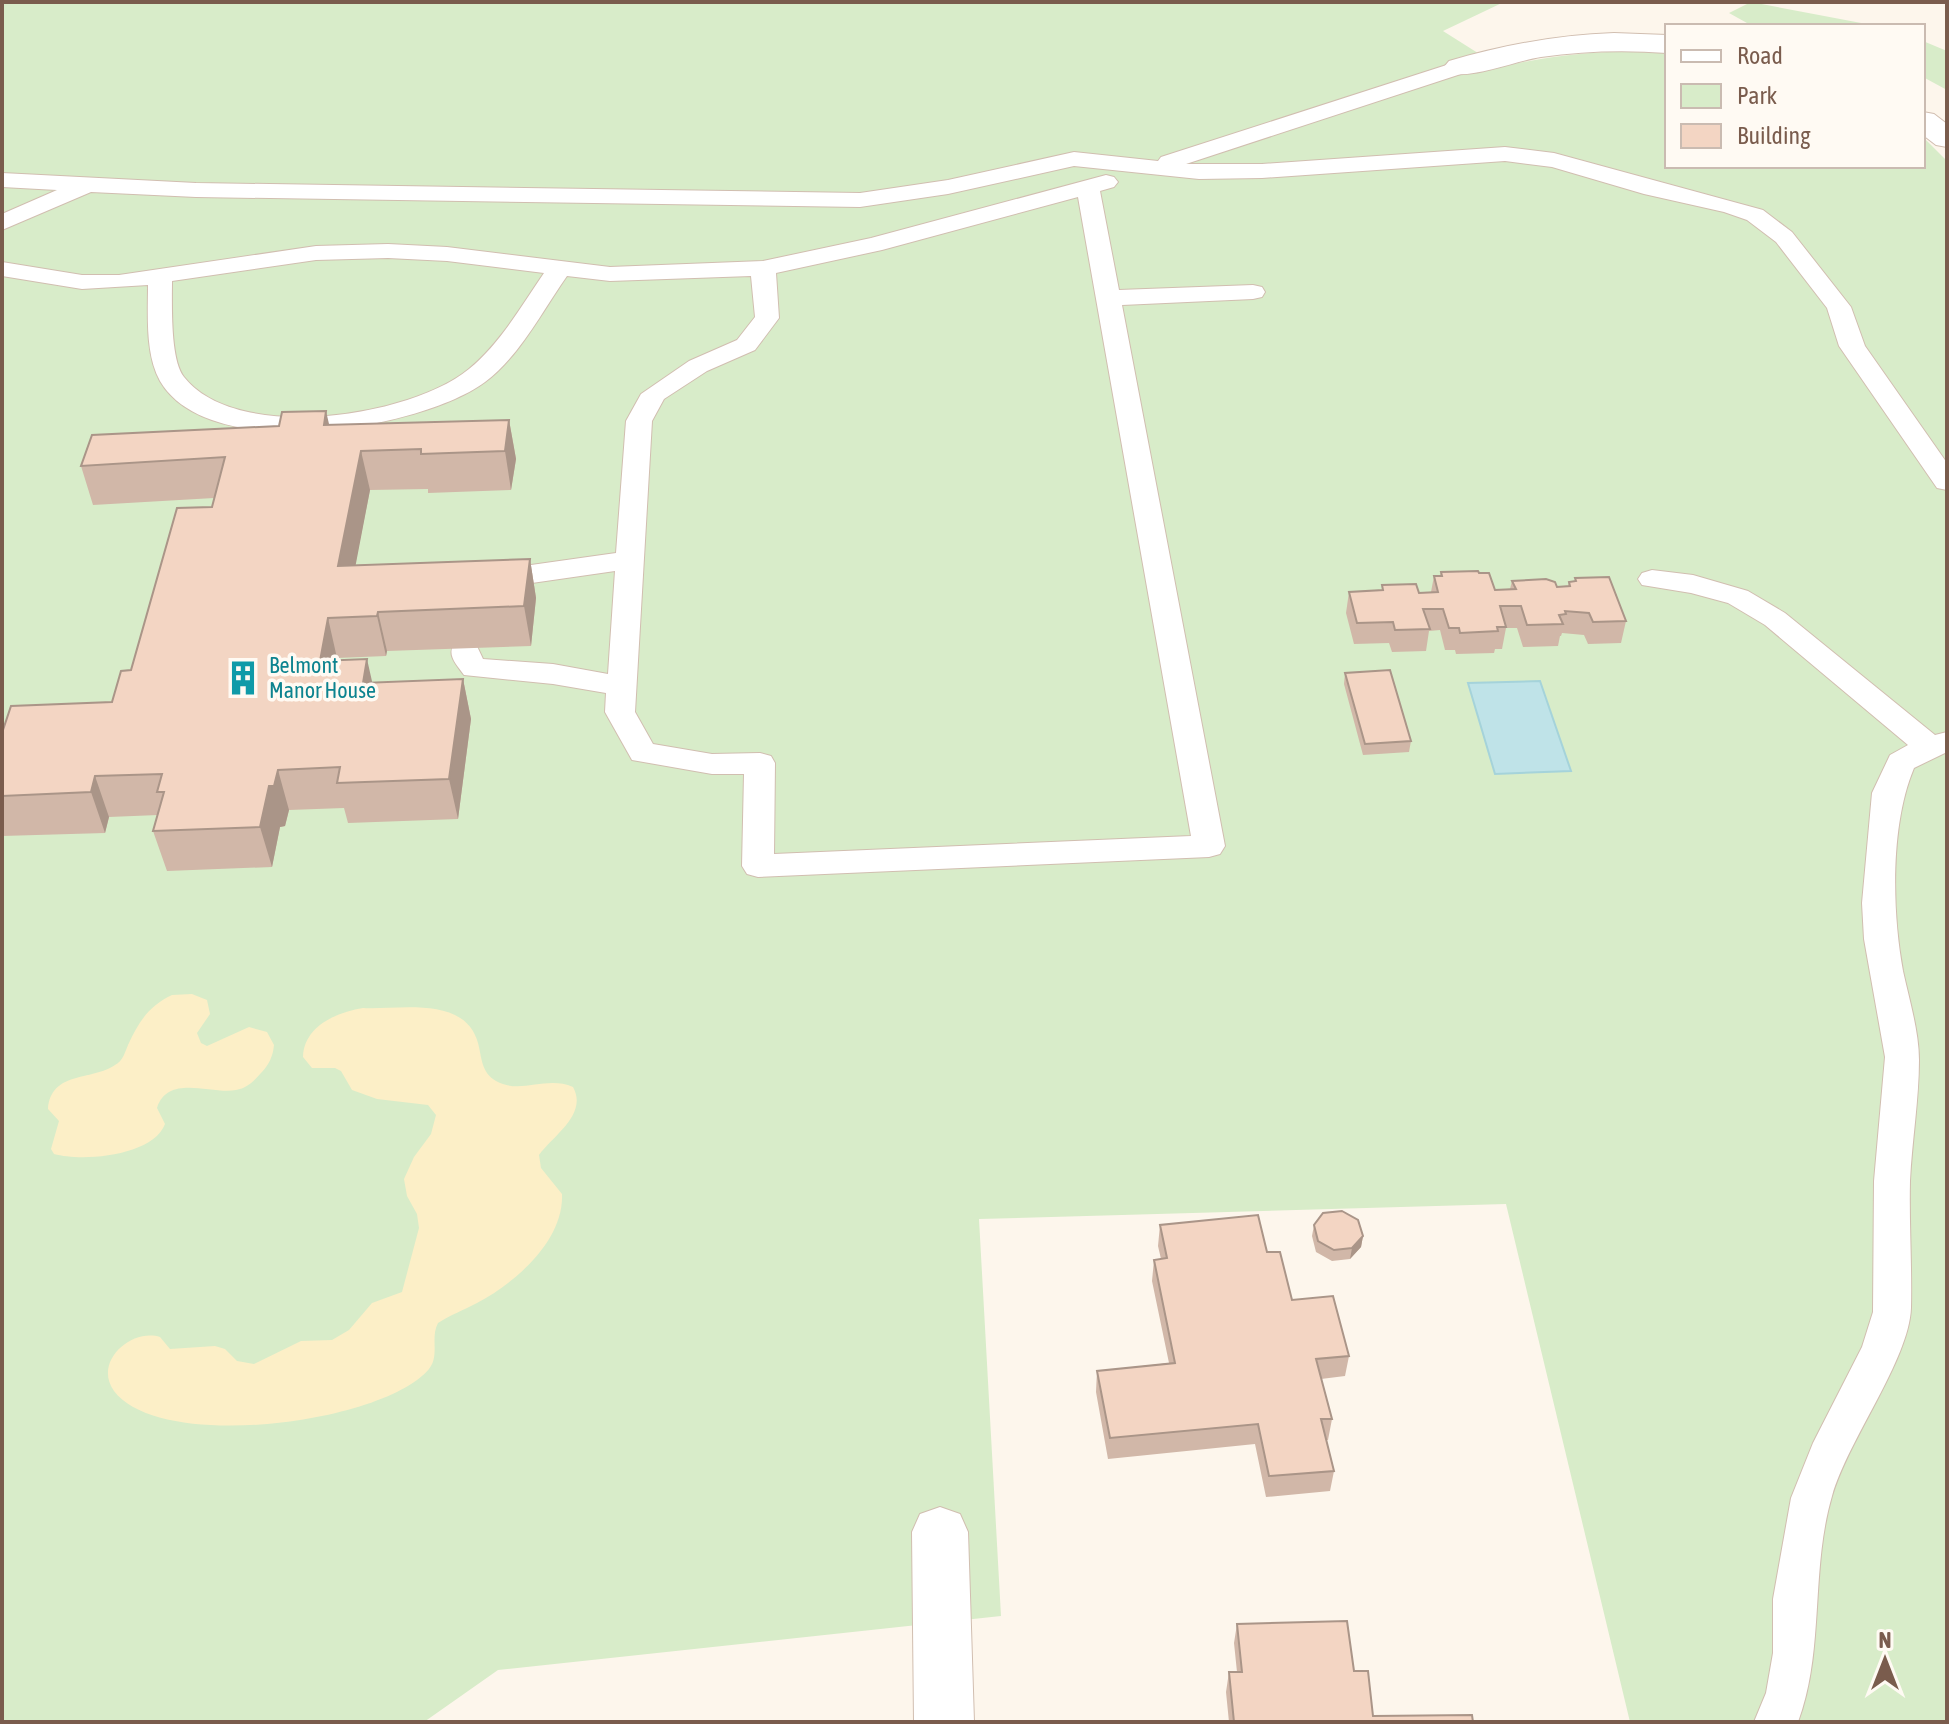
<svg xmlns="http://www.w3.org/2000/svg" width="1949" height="1724" font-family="'Asap Condensed',sans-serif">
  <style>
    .green { fill: #d8ecc9 }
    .sand { fill: #fcefc7 }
    .water { fill: #bfe3e8; stroke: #a5d3da; stroke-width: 2 }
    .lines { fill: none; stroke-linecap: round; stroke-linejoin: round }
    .lane-casing { stroke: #d1beb0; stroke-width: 2 }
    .street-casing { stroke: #d1beb0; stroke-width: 2 }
    .lane { fill: #fff; fill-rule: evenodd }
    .street { fill: #fff; fill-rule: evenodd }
    .wall { fill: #d1b7a8 }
    .shaded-wall { fill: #aa9588 }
    .building { fill: #f3d5c3; stroke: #aa9588; stroke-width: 2 }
    .labels { text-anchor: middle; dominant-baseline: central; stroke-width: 7; stroke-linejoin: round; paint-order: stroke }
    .culture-label { font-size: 22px; fill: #0d838f; stroke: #fffaf3; text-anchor: start }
  </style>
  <rect width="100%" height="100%" fill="#fdf6ec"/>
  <path class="green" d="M2 2H1504L1443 31 1500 67C1557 54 1609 49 1667 52V166H1923V137L1947 161V1722H1630L1506 1204 979 1219 1001 1616 498 1670 424 1722H2Z
    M1751 2 1877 26H1765L1747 23 1729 13Z
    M1923 41 1947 51V90L1923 77Z"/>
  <path class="sand" d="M172 995 192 994 207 1000 210 1014 197 1033 201 1043 207 1046 249 1027 267 1032 274 1045C273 1056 269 1065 261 1073 254 1081 247 1088 236 1090 212 1095 168 1073 157 1108L165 1124C153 1156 83 1162 54 1154L51 1149 59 1121 48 1109C51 1071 91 1081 115 1065 123 1061 125 1052 128 1045 139 1021 149 1006 172 995Z
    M363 1008C399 1010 465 995 478 1043 482 1058 481 1072 496 1081 521 1095 546 1075 573 1087 588 1114 554 1135 539 1155L541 1168 562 1194C564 1241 515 1283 477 1303 464 1310 450 1315 438 1323 430 1338 440 1355 429 1369 384 1423 161 1453 114 1391 93 1362 131 1328 160 1337L170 1349 215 1346 225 1349 237 1361 254 1364 301 1341 332 1340 349 1330 372 1303 402 1292 419 1228 417 1214 407 1196 404 1179 414 1157 431 1134 436 1115 428 1105 377 1099 352 1090 341 1071 335 1068H312L303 1057C304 1026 337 1012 363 1008Z"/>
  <path class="water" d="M1540 681 1571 771 1495 774 1468 683Z"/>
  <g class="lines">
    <g class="lane-casing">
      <path id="lane" d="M1459 61 1470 67 1467 72 1186 164H1262L1505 147 1554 153 1763 210 1792 232 1851 307 1865 346 1947 463V490L1937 488 1839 346 1827 308 1776 242 1747 220 1724 212 1644 194 1552 167 1505 161 1262 178 1199 179 1074 166 948 194 860 207 196 197 91 192 2 230V214L57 190 2 187V173L196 183 860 193 948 180 1074 152 1158 161 1161 157Z
        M1106 175 1114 177 1118 182 1114 187 1100 191 1119 290 1253 285 1262 287 1265 292 1262 297 1253 299 1122 305 1225 846 1220 854 1209 857 758 877 747 874 742 866 744 774H712L632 760 605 712 606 693 553 684 464 675C456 664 446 655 455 642L465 640 475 642 483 659 553 664 608 674 615 571 511 586 493 594 483 591 479 585 493 572 503 569 616 553 626 421 641 394 689 361 737 340 755 317 751 276 610 281 567 276C543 310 519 357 485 382 420 430 209 465 160 381 145 354 148 315 148 285L82 289 2 276V262L82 275H119L316 246 388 244 447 247 610 267 763 261 871 238ZM1078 197 1191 836 774 854 775 763 771 756 760 753 712 754 653 744 635 712 652 421 664 399 707 371 755 350 779 318 776 273 882 250ZM388 258 447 261 544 273C522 305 500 344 469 369 411 417 237 444 184 377 170 360 172 304 172 281L316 260Z
        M1652 570 1693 575 1748 591 1785 613 1935 735 1947 732V752L1914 768C1890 825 1892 911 1903 971 1909 999 1919 1031 1919 1060 1919 1100 1912 1140 1910 1181 1909 1223 1912 1265 1911 1308 1909 1360 1848 1440 1832 1496 1810 1571 1825 1649 1798 1722H1754L1766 1693 1773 1653V1599L1791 1498 1813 1443 1862 1347 1873 1312 1874 1181 1885 1057 1864 939 1862 903 1872 793 1890 755 1908 745 1765 625 1728 603 1691 593 1642 585 1638 579 1642 573Z"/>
    </g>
    <g class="street-casing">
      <path id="street" d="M1614 33 1667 35V53C1625 50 1583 51 1541 57 1515 61 1472 79 1449 73L1444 67 1449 61C1503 45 1557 35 1614 33Z
        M1923 112 1934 114 1947 124V147L1936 145 1923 135Z
        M940 1507 960 1514 968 1532 974 1722H914L912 1532 920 1514Z"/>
    </g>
    <use href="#lane" class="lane"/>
    <use href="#street" class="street"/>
  </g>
  <path class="wall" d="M509 420 516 459 511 490 428 493V489L370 490 355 565 530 559 536 598 531 646 387 651 386 656 337 658V660L372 683 463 679 471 719 458 819 348 823 344 808 289 810 285 826 280 827 272 867 167 871 153 831 158 815 109 817 105 833 2 836V733L112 702 131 670 212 507 214 498 93 505 81 466 329 425Z
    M1441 572 1479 573 1495 590 1510 589 1512 581 1557 587 1568 586 1569 582 1575 581V578L1626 621 1621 643 1588 644 1584 635 1562 633 1561 636H1560L1558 646 1523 647 1517 628H1506L1502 649H1495L1494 653 1456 654 1455 650H1445L1440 630 1429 631 1426 651 1392 652 1389 643 1354 644 1346 613 1349 592 1382 590V585L1419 593 1431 592 1434 576H1440Z
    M1345 673 1411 741 1409 752 1363 755 1344 684Z
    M1160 1225 1267 1252 1292 1300 1349 1356 1345 1376 1321 1379 1332 1419 1328 1440H1326L1334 1471 1330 1491 1266 1497 1255 1444 1108 1459 1096 1392 1097 1371 1169 1363 1152 1281 1154 1260 1161 1259 1158 1246Z
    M1314 1225 1363 1236 1361 1247 1350 1259 1332 1261 1316 1252 1312 1236Z
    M1237 1624 1354 1671 1373 1716 1473 1722H1229L1226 1692 1229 1672H1237L1234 1643Z"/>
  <path class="shaded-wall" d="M326 411 335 450 324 425Z
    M509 420 516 459 511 490 505 451Z
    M361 451 370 490 348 605 338 566Z
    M530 559 536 598 531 646 524 606Z
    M378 612 387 651 386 656 377 616Z
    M328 618 337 658 329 700 320 661Z
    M367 659 376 699 363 683Z
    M463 679 471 719 458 819 449 779Z
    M278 770 289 810 285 826 280 827 272 867 260 827 269 786Z
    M95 776 109 817 105 833 91 792Z
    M1363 1236 1361 1247 1350 1259 1352 1248Z"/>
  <path class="building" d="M326 411 324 425 509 420 505 451 421 454V449L361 451 338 566 530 559 524 606 378 612 377 616 328 618 320 661 367 659 363 683 463 679 449 779 337 783 340 767 278 770 274 786H269L260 827 153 831 164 792H157L162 774 95 776 91 792 2 796V733L11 706 112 702 121 671 131 670 177 508 212 507 225 457 81 466 92 435 279 426 282 412Z
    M1478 571 1479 573H1489L1495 590 1516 589 1512 581 1546 579 1555 582 1557 587 1570 586 1569 582 1576 581 1575 578 1609 577 1626 621 1593 622 1589 613 1565 611 1566 614 1559 615 1563 624 1527 625 1521 606H1500L1506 627H1497L1498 631 1460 633 1459 628H1449L1443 609H1423L1430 629 1395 630 1393 622 1357 623 1349 592 1383 590 1382 585 1416 584 1419 593 1438 592 1434 576H1442L1441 572Z
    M1390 670 1411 741 1365 744 1345 673Z
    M1342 1211 1358 1220 1363 1236 1352 1248 1334 1250 1318 1241 1314 1225 1323 1213Z
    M1258 1215 1267 1252H1280L1292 1300 1333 1296 1349 1356 1316 1359 1332 1419H1321L1334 1471 1269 1476 1258 1424 1110 1438 1097 1371 1175 1363 1154 1260 1167 1258 1160 1225Z
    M1347 1621 1354 1671H1368L1373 1716 1472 1715 1473 1722H1234L1229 1672H1242L1237 1624Z"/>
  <defs>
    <g id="building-bare" transform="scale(2.76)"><path d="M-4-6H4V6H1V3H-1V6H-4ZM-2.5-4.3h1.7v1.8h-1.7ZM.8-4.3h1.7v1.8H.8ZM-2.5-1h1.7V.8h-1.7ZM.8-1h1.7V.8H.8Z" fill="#0f9aa8" stroke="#fffaf3" stroke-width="2.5" paint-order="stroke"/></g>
  </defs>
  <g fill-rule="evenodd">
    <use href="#building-bare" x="243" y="678"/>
  </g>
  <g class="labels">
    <g class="culture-label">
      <text x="269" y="665">Belmont<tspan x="269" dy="25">Manor House</tspan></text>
    </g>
  </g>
  <rect width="1949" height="1724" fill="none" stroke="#7a5c4d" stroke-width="8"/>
  <rect x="1665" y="24" width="260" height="144" fill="#fffaf3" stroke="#cabbb1" stroke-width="2"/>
  <rect x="1681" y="50" width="40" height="12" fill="#ffffff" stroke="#cabbb1" stroke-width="2"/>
  <text x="1737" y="64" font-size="24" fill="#7a5c4d">Road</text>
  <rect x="1681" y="84" width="40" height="24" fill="#d8ecc9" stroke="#cabbb1" stroke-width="2"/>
  <text x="1737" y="104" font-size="24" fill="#7a5c4d">Park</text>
  <rect x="1681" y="124" width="40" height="24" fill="#f3d5c3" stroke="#cabbb1" stroke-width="2"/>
  <text x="1737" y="144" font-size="24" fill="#7a5c4d">Building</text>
  <g transform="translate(1885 1660)" stroke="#fffaf3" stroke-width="6" paint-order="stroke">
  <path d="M0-6L14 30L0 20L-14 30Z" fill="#7a5c4d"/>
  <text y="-12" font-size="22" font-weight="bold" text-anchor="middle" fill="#7a5c4d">N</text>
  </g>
</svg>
